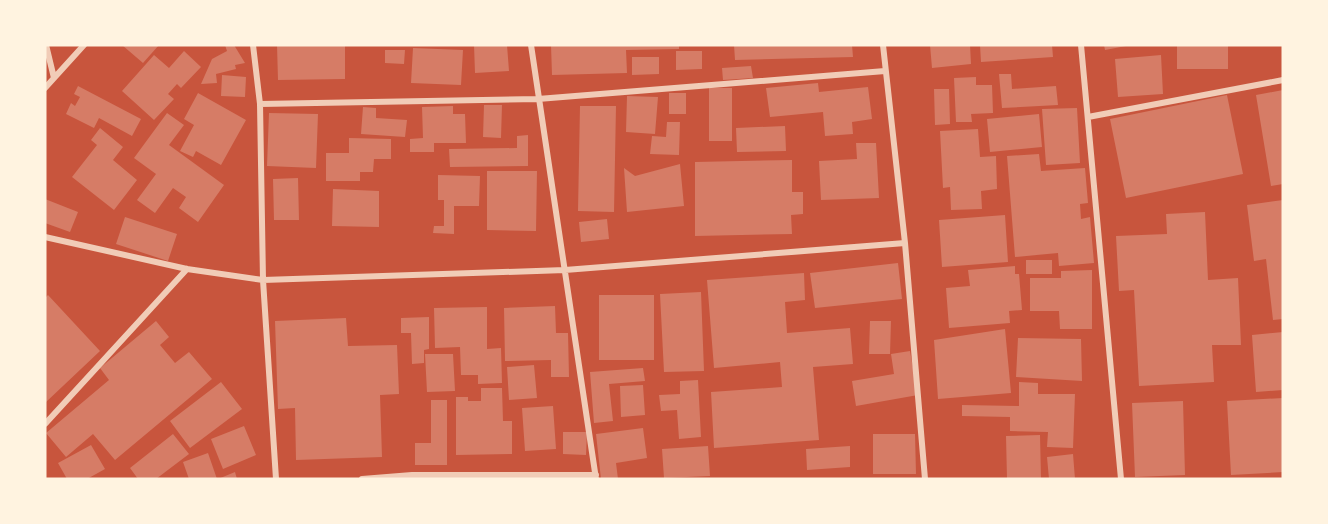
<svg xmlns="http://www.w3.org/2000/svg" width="1328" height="524" font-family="'Varela Round',sans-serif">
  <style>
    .building { fill: #d67c66 }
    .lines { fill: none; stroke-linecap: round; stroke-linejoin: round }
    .minor { stroke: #f1ccb7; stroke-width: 6 }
  </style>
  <rect width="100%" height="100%" fill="#c8553d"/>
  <path class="building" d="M122 45H159L143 63Z
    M225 45H234L245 63 235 65 236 69 216 74 217 83 201 84 212 59 227 51Z
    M277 45H345V79L278 80Z
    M474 45H507L509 71 475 73Z
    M551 45H679V49L626 50 627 73 552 75Z
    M734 45H852L853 57 735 60Z
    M930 45H970L971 64 932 68Z
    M980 45H1052L1053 57 981 62Z
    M1104 45H1126V46L1105 50Z
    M1177 45H1228V69H1177Z
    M413 48 463 50 461 85 411 83Z
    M385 50H405L404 64 385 63Z
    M184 51 201 67 181 88 177 84 168 94 174 99 154 120 122 91 154 55 169 68Z
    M676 51H702V69L676 70Z
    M1161 55 1163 94 1118 97 1115 59Z
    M632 57H659V74L632 75Z
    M751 66 753 78 723 80 722 68Z
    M999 74H1011L1012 89 1056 86 1058 105 1002 108Z
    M222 75 246 77 245 97 221 96Z
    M976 77V85H992L993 113 971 114 972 122H956L954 78Z
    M818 83 819 92 868 87 872 119 852 122 853 134 825 136 823 112 770 117 766 88Z
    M78 86 141 119 132 136 99 118 94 128 66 114 71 103 75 106 80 97 74 94Z
    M709 88H732V141H709Z
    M934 89H949L950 124 935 125Z
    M1283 90V184L1271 186 1256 95Z
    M198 93 246 120 221 165 196 151 193 157 180 151 194 125 184 119Z
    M669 93H686V114H669Z
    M1227 95 1243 174 1126 198 1110 119Z
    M627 96 658 97 655 134 626 132Z
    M484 105H502L501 138 483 137Z
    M453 106V114H465L466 143H434V152H410V139L423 138 422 107Z
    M580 106H616L614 212 578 211Z
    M363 107 376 108V118L407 120 405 137 361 134Z
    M1077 108 1080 163 1046 165 1042 109Z
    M167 113 184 125 169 145 224 185 198 222 179 208 186 197 173 188 155 213 137 200 156 174 134 158Z
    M269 113 318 114 316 168 267 166Z
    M1039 114 1042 147 990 152 987 119Z
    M667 122H680L679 155 650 154 652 136 666 137Z
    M785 126 786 151 737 152 736 128Z
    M100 128 123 147 113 160 137 180 114 210 72 177 97 145 91 140Z
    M978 129 980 157 996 156 997 189 981 191 982 209 951 210 950 187 943 188 940 131Z
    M528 135V166L450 167 449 149 517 148V136Z
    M349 138 391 139V159H374L373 172H360V181H326V153H349Z
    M856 143H876L879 198 821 200 819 161 857 159Z
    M1039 154 1041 171 1085 168 1088 203 1080 204 1081 219 1090 217 1094 263 1059 266 1058 253 1015 257 1007 156Z
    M792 160V192H803V214L791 215 792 234 695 236V162Z
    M680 164 684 206 627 212 624 168 635 176Z
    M487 171H537L536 231 487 230Z
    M438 175 480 176 479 206H454V234L433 233 434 226H444V200H438Z
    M298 178 299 220H274L273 179Z
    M333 189 379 191V227L332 226Z
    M45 199 78 212 70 232 45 223Z
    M1283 200V319L1273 320 1266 259 1254 261 1247 205Z
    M1205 212 1208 280 1238 278 1241 345H1212L1214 382 1139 386 1134 290 1119 291 1116 236 1167 234 1166 214Z
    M1005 215 1008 262 942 267 939 220Z
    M125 217 177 234 168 261 116 244Z
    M607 219 609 239 581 242 579 222Z
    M1026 260H1052V274H1026Z
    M898 263 902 299 815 308 810 273Z
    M1015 266V274H1019L1022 310 1009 311 1010 323 949 328 946 288 970 286 968 270Z
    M1092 270V329H1060L1059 311H1030V278H1061V271Z
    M804 273 805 300 785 302 787 333 850 328 853 364 813 367 819 440 714 448 711 392 782 387 780 362 714 368 707 280Z
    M701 292 704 371 664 372 660 294Z
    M48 295 100 351 45 403V298Z
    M599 295H654V360H599Z
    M555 306 556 333H568L569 377H551V360L505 361 504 308Z
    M487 307V349L501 348 502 383 478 384V375H461L460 347 435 348 434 308Z
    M429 317V349L424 350V363L412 364 411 333H401V318Z
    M346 318 348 346 397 345 399 394 380 395 382 457 296 460 295 408 278 409 275 321Z
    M156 321 169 337 160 345 175 363 189 352 212 379 115 460 93 434 66 457 46 433 109 380 100 368Z
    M870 321H891L890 354H869Z
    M1005 329 1011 393 938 399 934 340Z
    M1283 332V390L1256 392 1252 335Z
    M1018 338 1081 339 1082 381 1016 377Z
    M910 351 918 395 856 406 852 381 894 374 891 354Z
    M425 354H453L455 391 427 392Z
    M534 365 537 398 509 400 507 367Z
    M643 368 645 381 609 384 613 421 594 423 590 372Z
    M698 380 701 437 679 439 677 410 661 411 659 395 680 394V381Z
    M221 382 242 409 190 448 170 421Z
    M1019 382 1038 383V394H1075L1073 448 1047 447 1048 432 1010 431V417L962 416V405L1019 406Z
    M643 385 645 415 621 417 620 386Z
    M481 388H502L503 421H512V454L456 455V397H468V401H481Z
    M1283 398V472L1231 475 1227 401Z
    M431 400H447V465H415V443H431Z
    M1183 401 1185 475 1135 477 1132 403Z
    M553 406 556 449 525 451 522 408Z
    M244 426 256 455 223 469 211 439Z
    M643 428 647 458 616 463 618 479H601L596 434Z
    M563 432H587L586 455 563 454Z
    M173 434 189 454 156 479H138L130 468Z
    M873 434H915L916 474H873Z
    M1040 435 1041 479H1007L1006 436Z
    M91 445 105 469 87 479H67L58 463Z
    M708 446 710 476 664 478 662 449Z
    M850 446V467L807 470 806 449Z
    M208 453 217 479H189L183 462Z
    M1073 454 1075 479H1049L1047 457Z
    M235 472 237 479H218Z"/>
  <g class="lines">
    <path class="minor" d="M46 45 54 78
      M253 45 260 104 263 280 276 479
      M531 45 596 479
      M883 45 905 243 925 479
      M1081 45 1121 479
      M45 88 84 45
      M260 104 538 99 885 71
      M1088 117 1283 80
      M45 237 187 269 263 280 565 270 905 243
      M45 424 187 269
      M362 479 412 475H596"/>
  </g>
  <rect width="1328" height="524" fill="none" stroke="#fff3e0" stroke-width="93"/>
</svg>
